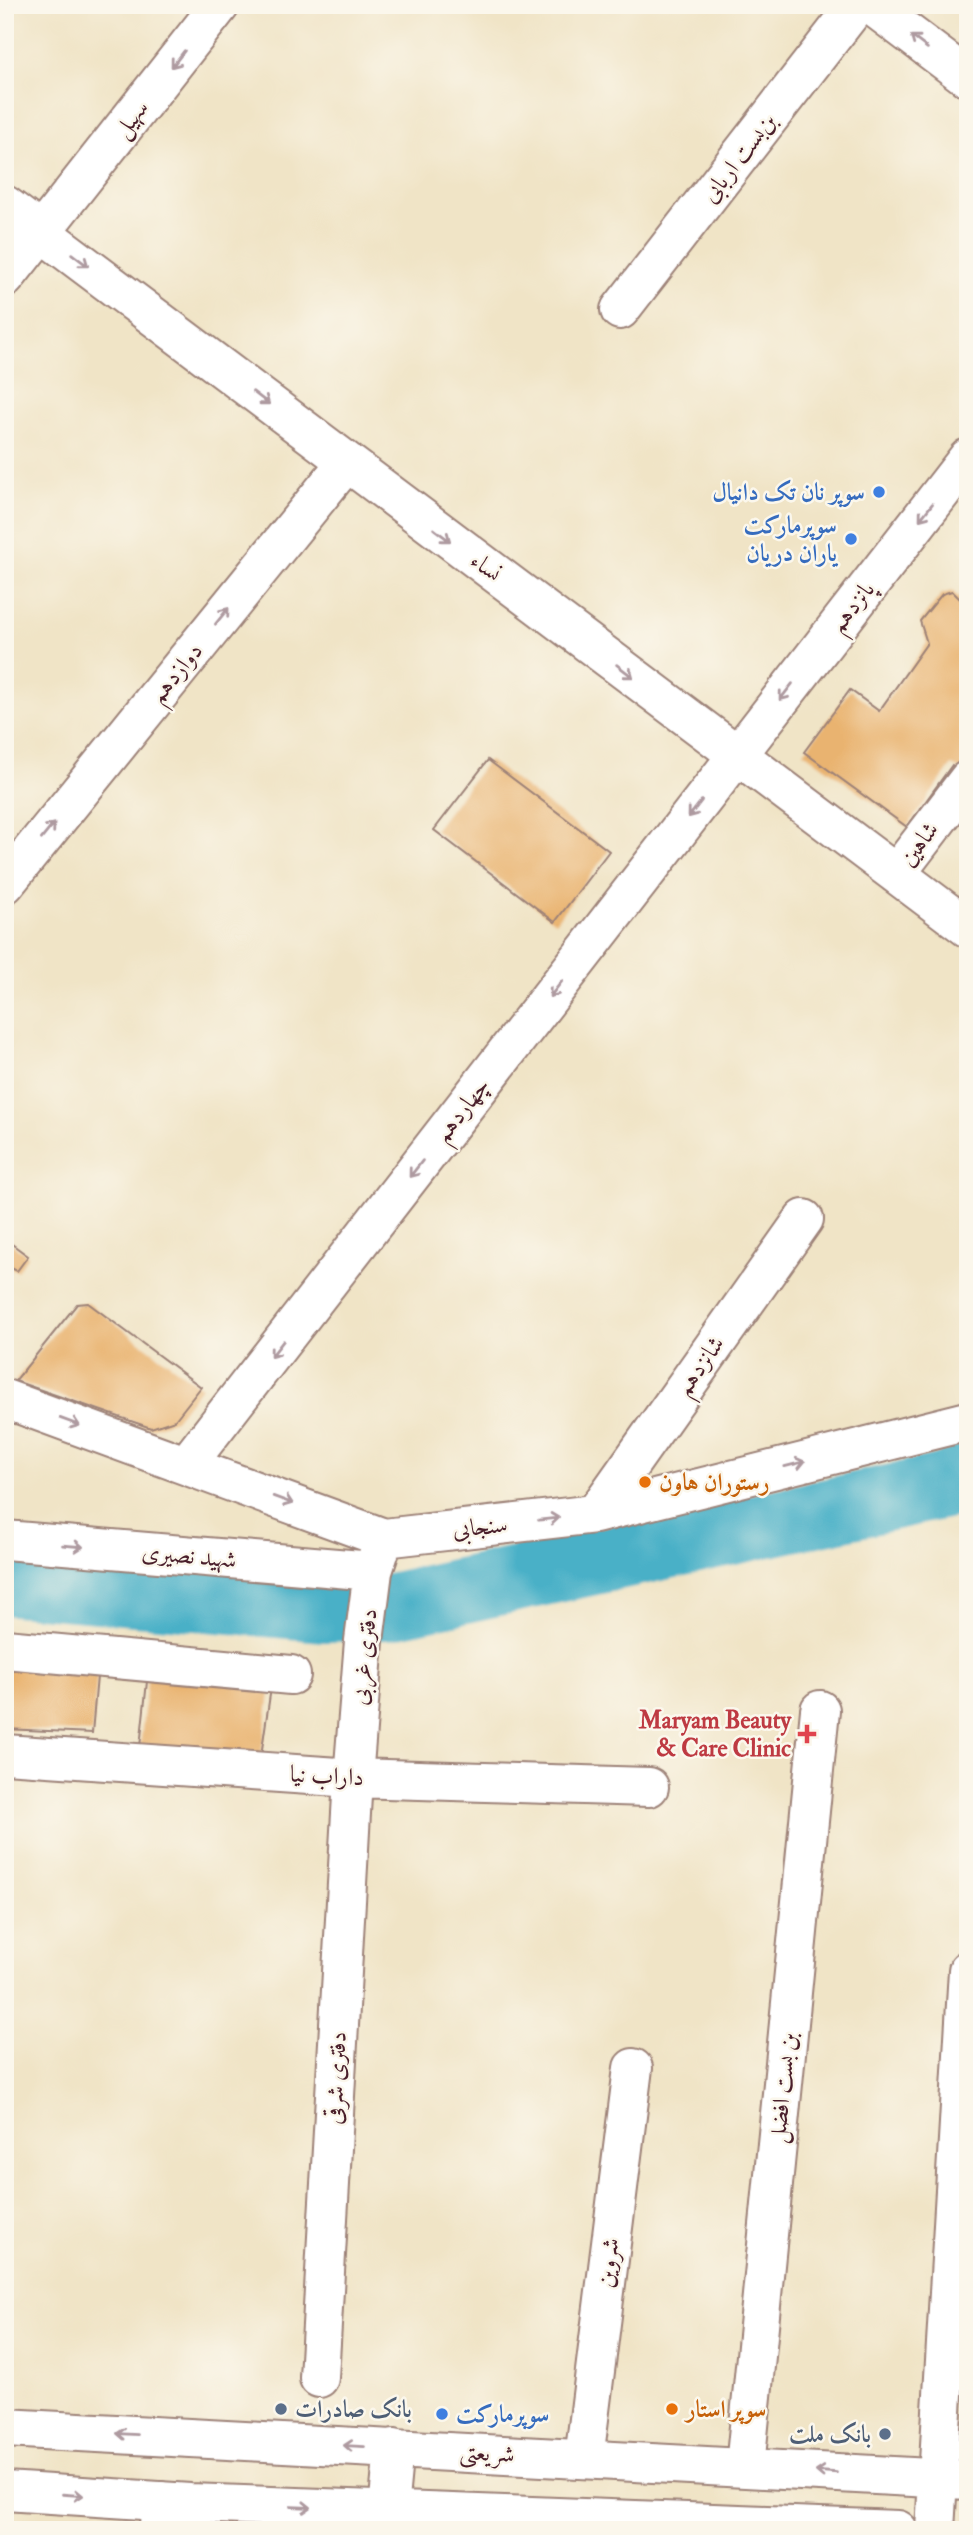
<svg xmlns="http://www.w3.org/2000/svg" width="973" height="2535" font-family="'IM FELL Double Pica',Amiri,serif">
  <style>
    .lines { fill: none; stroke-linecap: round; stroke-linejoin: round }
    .river { stroke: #48b0c7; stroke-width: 66 }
    .building { fill: #e9b370 }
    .minor-casing { stroke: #9d8278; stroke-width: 42 }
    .major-casing { stroke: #9d8278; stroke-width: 42 }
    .minor { stroke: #fff; stroke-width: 38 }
    .major { stroke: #fff; stroke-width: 38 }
    .oneway { stroke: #ae9aa0 }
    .shop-dot { fill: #3f7fe0; stroke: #fbf7ec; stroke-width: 2.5 }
    .food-dot { fill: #e8710a; stroke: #fbf7ec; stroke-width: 2.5 }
    .health-dot { fill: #e0444e; stroke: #fbf7ec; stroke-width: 2.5 }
    .service-dot { fill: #5c6f8a; stroke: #fbf7ec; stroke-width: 2.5 }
    .labels { text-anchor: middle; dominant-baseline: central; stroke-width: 5; stroke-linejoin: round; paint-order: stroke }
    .street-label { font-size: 24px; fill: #4a1f2b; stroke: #fbf7ec }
    .shop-label { font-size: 24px; font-weight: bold; fill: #366cbe; stroke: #fbf7ec; text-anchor: end }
    .food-label { font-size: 24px; font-weight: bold; fill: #c56008; stroke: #fbf7ec; text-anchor: start }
    .health-label { font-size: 24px; font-weight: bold; fill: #be3a42; stroke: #fbf7ec; text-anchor: end }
    .service-label { font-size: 24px; font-weight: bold; fill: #4e5e75; stroke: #fbf7ec; text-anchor: start }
  </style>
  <rect width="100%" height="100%" fill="#fbf7ec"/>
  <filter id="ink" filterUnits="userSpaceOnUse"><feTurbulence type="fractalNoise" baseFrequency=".0143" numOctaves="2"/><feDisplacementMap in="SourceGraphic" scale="14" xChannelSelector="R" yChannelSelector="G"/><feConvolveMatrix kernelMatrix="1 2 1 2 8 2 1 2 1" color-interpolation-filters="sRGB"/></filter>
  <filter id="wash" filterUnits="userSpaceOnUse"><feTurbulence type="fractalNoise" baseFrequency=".00686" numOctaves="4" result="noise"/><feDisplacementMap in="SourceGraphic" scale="28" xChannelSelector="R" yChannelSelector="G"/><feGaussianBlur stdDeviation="1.57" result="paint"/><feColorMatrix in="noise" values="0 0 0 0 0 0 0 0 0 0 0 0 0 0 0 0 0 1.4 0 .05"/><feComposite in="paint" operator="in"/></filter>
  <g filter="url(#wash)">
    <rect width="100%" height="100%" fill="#f0e4c6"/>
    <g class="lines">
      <path class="river" d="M5 1582 326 1609 386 1607 944 1486 968 1477"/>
    </g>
    <g id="blocks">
      <path class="building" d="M952 591 965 604 968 600V761L961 770 952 765 907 827 804 752 850 690 879 711 927 643 920 621 942 594Z
        M488 760 609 851 555 922 434 830Z
        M5 1239 28 1256 17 1271 5 1265Z
        M88 1303 201 1387 175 1420 151 1428 15 1381 77 1304Z
        M5 1655 98 1665 92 1733 5 1729Z
        M148 1672 272 1681 261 1756 140 1747Z"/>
    </g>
  </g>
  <g filter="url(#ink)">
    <use href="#blocks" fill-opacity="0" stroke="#9d8278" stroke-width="2"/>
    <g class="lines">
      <g class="minor-casing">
        <path id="minor" d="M871 5 968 78
          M5 205 968 928
          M5 278 220 5
          M620 310 857 5
          M896 874 968 780
          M5 884 346 463
          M5 1399 384 1538 595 1514 968 1421
          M187 1464 968 458
          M595 1514 804 1219
          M5 1540 373 1571
          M5 1649 291 1675
          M5 1754 353 1778 649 1787
          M319 2378 353 1778 364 1641 373 1571 384 1538
          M584 2459 633 2068
          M745 2467 820 1710
          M159 2530 160 2501"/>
      </g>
      <g class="major-casing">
        <path id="major" d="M5 2428 968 2480
          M5 2491 190 2503 898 2530
          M388 2510 394 2448
          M935 2530 968 1970"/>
      </g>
      <use href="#minor" class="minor"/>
      <use href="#major" class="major"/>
    </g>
    <defs><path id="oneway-shaft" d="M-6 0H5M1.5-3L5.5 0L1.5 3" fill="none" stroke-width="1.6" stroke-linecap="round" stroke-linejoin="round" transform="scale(1.75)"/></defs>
    <g class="oneway">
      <use href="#oneway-shaft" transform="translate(919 42) rotate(-143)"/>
      <use href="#oneway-shaft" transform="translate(178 59) rotate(128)"/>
      <use href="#oneway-shaft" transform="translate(80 260) rotate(37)"/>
      <use href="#oneway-shaft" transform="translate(261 398) rotate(37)"/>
      <use href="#oneway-shaft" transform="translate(926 512) rotate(128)"/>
      <use href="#oneway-shaft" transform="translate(442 535) rotate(37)"/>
      <use href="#oneway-shaft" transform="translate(222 616) rotate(-51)"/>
      <use href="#oneway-shaft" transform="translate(625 671) rotate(37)"/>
      <use href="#oneway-shaft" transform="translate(786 692) rotate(128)"/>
      <use href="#oneway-shaft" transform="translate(695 809) rotate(128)"/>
      <use href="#oneway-shaft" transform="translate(48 831) rotate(-51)"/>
      <use href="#oneway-shaft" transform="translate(556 989) rotate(128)"/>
      <use href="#oneway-shaft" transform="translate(416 1169) rotate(128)"/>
      <use href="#oneway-shaft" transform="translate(277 1349) rotate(128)"/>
      <use href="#oneway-shaft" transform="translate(70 1422) rotate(20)"/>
      <use href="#oneway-shaft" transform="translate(795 1464) rotate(-14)"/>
      <use href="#oneway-shaft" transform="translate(283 1500) rotate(20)"/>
      <use href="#oneway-shaft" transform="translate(549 1519) rotate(-6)"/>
      <use href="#oneway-shaft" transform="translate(73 1546) rotate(5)"/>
      <use href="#oneway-shaft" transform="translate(127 2434) rotate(-177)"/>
      <use href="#oneway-shaft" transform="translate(354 2446) rotate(-177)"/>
      <use href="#oneway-shaft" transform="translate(826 2472) rotate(-176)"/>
      <use href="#oneway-shaft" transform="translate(73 2495) rotate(4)"/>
      <use href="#oneway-shaft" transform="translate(301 2507) rotate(2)"/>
    </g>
  </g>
  <g class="shop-dot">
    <circle cx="879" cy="492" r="7"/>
    <circle cx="851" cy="539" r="7"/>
    <circle cx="442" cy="2414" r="7"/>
  </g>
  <g class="food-dot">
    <circle cx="645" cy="1482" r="7"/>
    <circle cx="672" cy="2409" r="7"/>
  </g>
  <path class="health-dot" d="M803.5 1723.5h7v7h7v7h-7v7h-7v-7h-7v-7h7z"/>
  <g class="service-dot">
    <circle cx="281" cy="2409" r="7"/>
    <circle cx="885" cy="2434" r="7"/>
  </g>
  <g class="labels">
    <g class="street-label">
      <text transform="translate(131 119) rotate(-52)">سهیل</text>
      <text transform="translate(739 158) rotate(-52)">بن‌بست اربابی</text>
      <text transform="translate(486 567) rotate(37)">نساء</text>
      <text transform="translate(852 607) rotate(-52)">پانزدهم</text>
      <text transform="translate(176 673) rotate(-51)">دوازدهم</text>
      <text transform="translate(919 844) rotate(-53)">شاهین</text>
      <text transform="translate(462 1110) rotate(-52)">چهاردهم</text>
      <text transform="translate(700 1366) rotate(-55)">شانزدهم</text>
      <text transform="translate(480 1527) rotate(-6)">سنجابی</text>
      <text transform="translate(189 1556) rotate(5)">شهید نصیری</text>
      <text transform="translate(364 1657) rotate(-84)">دفتری غربی</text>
      <text transform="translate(327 1776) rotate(3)">داراب نیا</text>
      <text transform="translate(336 2078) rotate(-87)">دفتری شرقی</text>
      <text transform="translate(783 2088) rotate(-84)">بن بست افضل</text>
      <text transform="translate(608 2263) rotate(-83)">شروین</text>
      <text transform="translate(487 2453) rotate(3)">شریعتی</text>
    </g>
    <g class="shop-label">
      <text x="865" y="492">سوپر نان تک دانیال</text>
      <text x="837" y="525">سوپرمارکت<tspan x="837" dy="28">یاران دریان</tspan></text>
      <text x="456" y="2414" text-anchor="start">سوپرمارکت</text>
    </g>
    <g class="food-label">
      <text x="659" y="1482">رستوران هاون</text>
      <text x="686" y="2409">سوپر استار</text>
    </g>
    <g class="health-label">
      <text x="791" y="1720">Maryam Beauty<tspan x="791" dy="28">&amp; Care Clinic</tspan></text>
    </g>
    <g class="service-label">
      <text x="295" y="2409">بانک صادرات</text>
      <text x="871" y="2434" text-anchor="end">بانک ملت</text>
    </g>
  </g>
  <rect width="973" height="2535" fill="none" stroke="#fbf7ec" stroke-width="28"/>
</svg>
